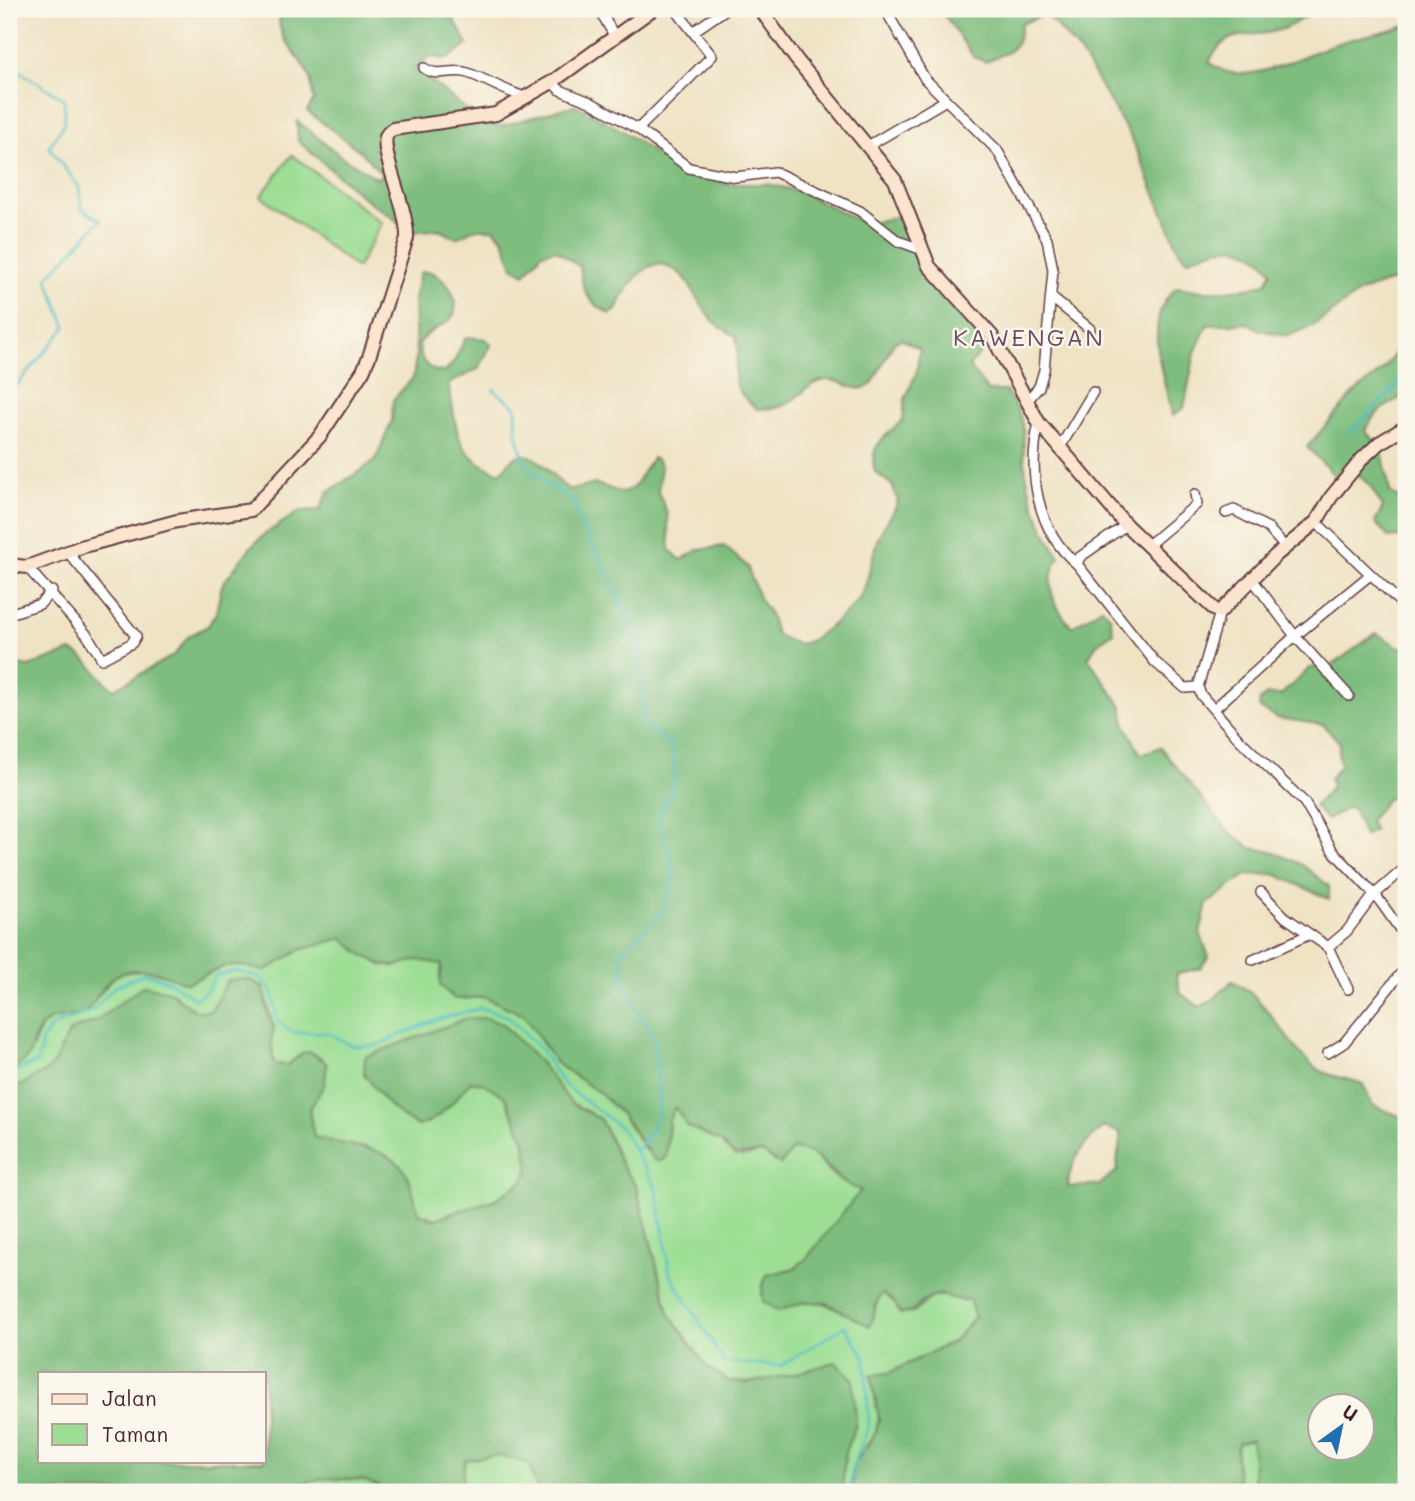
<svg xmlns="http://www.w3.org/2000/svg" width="1415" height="1501" font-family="Mali,sans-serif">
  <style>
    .green { fill: #9dde94; stroke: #747e60; stroke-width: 2 }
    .forest { fill: #7ebd7e; stroke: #646e54; stroke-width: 2; fill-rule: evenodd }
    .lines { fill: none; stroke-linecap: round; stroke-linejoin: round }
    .stream { stroke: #4dbcc5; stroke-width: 2.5 }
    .street-casing { stroke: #633c42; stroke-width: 12 }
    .secondary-casing { stroke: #633c42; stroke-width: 16 }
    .street { stroke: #fff; stroke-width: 9 }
    .secondary { stroke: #fbe5cf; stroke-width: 12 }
    .labels { text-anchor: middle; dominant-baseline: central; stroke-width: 5; stroke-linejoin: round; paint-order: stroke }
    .quarter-label { font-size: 24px; letter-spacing: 2px; fill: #744962; stroke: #fbf7ec }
  </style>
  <rect width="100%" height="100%" fill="#fbf7ec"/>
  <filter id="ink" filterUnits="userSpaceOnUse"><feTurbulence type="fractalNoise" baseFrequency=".0143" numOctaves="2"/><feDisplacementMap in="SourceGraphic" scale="14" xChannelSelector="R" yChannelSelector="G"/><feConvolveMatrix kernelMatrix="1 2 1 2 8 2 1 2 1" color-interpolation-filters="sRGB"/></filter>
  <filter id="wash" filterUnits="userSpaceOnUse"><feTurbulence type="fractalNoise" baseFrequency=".00686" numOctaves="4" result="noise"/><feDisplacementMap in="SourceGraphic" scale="28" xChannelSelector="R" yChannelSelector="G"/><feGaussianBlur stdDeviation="1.57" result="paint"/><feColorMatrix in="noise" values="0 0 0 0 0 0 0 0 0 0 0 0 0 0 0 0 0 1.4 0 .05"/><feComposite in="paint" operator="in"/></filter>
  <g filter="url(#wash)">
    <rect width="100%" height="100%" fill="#efe3c4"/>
    <path class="green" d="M292 155 382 223 357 268 261 196Z
      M342 938 358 951 382 965 396 966 417 959 442 964 440 985 462 999 485 997 524 1015 555 1062 601 1094 622 1115 646 1151 667 1150 669 1120 675 1106 687 1126 721 1142 725 1148 742 1157 762 1152 774 1162 784 1160 793 1149C816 1150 820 1162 835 1177 841 1183 853 1187 862 1191L806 1259 795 1268 767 1275 762 1287 763 1301C792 1311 781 1305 806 1302 829 1300 850 1314 869 1326 877 1316 872 1303 883 1293L894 1302 901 1314C930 1314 920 1284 962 1301L969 1298 975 1317 953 1342 889 1373 871 1375 879 1418 876 1432 853 1466V1492H842L845 1452 856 1424 852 1379 835 1363 790 1375 747 1383 729 1381 707 1368 669 1313 636 1186 622 1166 610 1138 600 1119 571 1103 539 1061 434 1032 365 1057 381 1097 425 1124 448 1107 470 1081 485 1084 505 1097 524 1138 529 1168 524 1181 500 1197 475 1207 451 1212 440 1220 419 1213 411 1191 368 1148 339 1145 314 1137 309 1110 326 1078 322 1058 310 1052 287 1065 274 1064 271 1040 274 1030 263 986 228 980 211 1011H195L169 991 143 987 96 1021 70 1031 51 1069 9 1092V1070L27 1059 42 1026 52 1018 85 1012 116 974 149 969 187 983 225 966H244L265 971 300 950Z
      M1253 1439 1255 1492H1235C1242 1476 1232 1460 1238 1443Z
      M496 1455 529 1464 538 1492H474L462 1480 465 1460Z
      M321 1478 363 1480 392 1492H296L302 1484Z"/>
    <path class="forest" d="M282 9H448L468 45 447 59 429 56 416 69 484 124 502 126 575 105 621 130 677 169 728 184H767L798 191 866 224 900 216 921 274 985 341 980 354 969 366 988 391H1006C1032 429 1020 429 1025 467 1030 501 1041 529 1060 557 1042 581 1053 606 1072 627L1102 608 1110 616 1113 632 1098 643 1088 658 1122 707 1125 725 1141 755 1160 747 1227 830 1251 848 1271 851 1301 864 1329 886V899L1275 874 1246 875 1207 904 1200 933 1209 957 1200 968 1176 974 1180 993 1200 1007 1213 1000 1232 981C1269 998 1284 1044 1316 1068 1327 1077 1349 1078 1363 1084L1372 1105 1402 1117 1406 1113V1492H1255L1252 1439 1238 1443C1232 1460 1242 1476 1235 1492H853V1466L876 1432 879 1418 871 1375 889 1373 953 1342 975 1317 969 1299C955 1303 944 1290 930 1297 918 1303 915 1314 900 1314L894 1302 883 1293C872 1304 877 1316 869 1326L826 1303 805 1302 778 1311 763 1301 762 1287 767 1275 795 1268 806 1259 861 1190C829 1181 827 1151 793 1149L780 1165 762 1152 735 1156 721 1142 687 1126 675 1107 669 1120 666 1157 661 1161H655L622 1115 601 1094 555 1062 524 1015 485 997 455 999 440 985 442 964 417 960 396 966 382 965 363 955 342 938 300 950 265 971 244 966H225L187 983C159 972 125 958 103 988 96 997 93 1007 83 1013 70 1021 54 1013 43 1025 28 1040 38 1060 9 1070V663L28 667 71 651C91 658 97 678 114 689L174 655 189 636 208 626 216 613 222 585 250 548 265 534 300 511 320 510 328 492 375 461 392 421 393 400 413 378 416 358 414 299 420 273C429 270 433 272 440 278 449 284 452 291 455 301 460 328 429 324 419 344 419 359 428 373 445 372L454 362 466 337 486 339 491 345 478 369 448 384C459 429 450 453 500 473 505 470 506 464 511 460 535 441 553 482 570 490L596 484 623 493 634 487 652 458 657 460 661 465 658 492 667 513 670 550 681 560 698 550 724 546 747 566 760 600 770 614 776 634C802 650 805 645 828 628 872 595 863 588 877 541 881 527 893 516 898 502L892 485 875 472C868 446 885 436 903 420L905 399 916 374 920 349 901 339 894 342 872 384C855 397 843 378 826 380 807 382 796 403 779 407 772 409 763 408 757 409 718 377 744 372 736 336 709 324 701 304 687 281 683 274 676 271 670 267 644 254 625 292 616 310L610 314C588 302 582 292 580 267L555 249 542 253 525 274 513 267 504 240 494 229H475L456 238 438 229 413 232 363 197 298 141 297 121 342 157 377 178 383 175 360 151 307 111 314 100C312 93 312 85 310 78 302 55 270 37 282 9ZM1103 1127 1120 1132C1122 1147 1115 1156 1118 1170L1099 1185 1068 1187C1069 1161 1083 1144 1103 1127ZM1320 1406H1362V1448H1320Z
      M940 9H1319C1307 14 1297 23 1285 28 1252 42 1229 22 1209 62 1241 91 1292 59 1327 47 1352 37 1380 34 1406 25V394C1388 406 1374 410 1365 431L1381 446 1390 492 1398 498 1406 497V544L1399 537 1389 538 1375 522 1383 507 1370 486 1353 469 1335 476 1307 447 1354 393 1382 371 1394 355 1403 323 1401 278 1360 292 1314 325 1288 336 1260 330 1248 323 1207 325 1195 352 1184 408 1172 416C1165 378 1139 315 1178 287 1209 294 1236 293 1266 283L1272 271C1247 240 1221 243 1188 260L1179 251 1132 139 1082 55 1046 14 1021 24C1018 54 1008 51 985 62L973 56Z
      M1376 633 1401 648 1406 646V777H1400L1399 795 1387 799 1369 821 1375 830 1364 836 1354 810 1349 807 1327 820 1314 806 1332 787 1330 778 1341 765 1338 756 1340 743 1324 725 1278 718 1259 708 1260 700 1267 695H1281L1310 668 1330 667Z
      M247 979 263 986 269 1019 274 1025 271 1040 274 1064 287 1065 303 1053 310 1052 327 1064 324 1086 309 1110 314 1137C343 1147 385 1143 405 1171 413 1183 413 1200 419 1213L432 1220 494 1200 523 1181 527 1175 529 1168 524 1138 505 1097 485 1084 471 1081C457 1098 440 1119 419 1126 393 1115 380 1095 364 1074L365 1057 467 1018H486L502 1024 539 1061 571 1103 600 1119 622 1166 636 1186 669 1313 707 1367 729 1381 747 1383 790 1375 835 1362 853 1379 856 1424 845 1452 842 1492H538L529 1464 496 1455 465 1460 462 1480 474 1492H392L363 1480 321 1478 302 1484 296 1492H9V1092L51 1068 70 1031 96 1021 143 986 169 991 195 1011H211L228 980ZM264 1373V1461H40V1373Z"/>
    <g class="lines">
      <path class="stream" d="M9 65 64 99 65 122 49 147 79 187 82 209 101 220 47 278 66 327 10 393
        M493 389 516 407 517 434 525 464 544 482 574 502 583 529 610 577 636 639 641 669 643 724 673 747 674 783 659 816 674 869 671 885 664 910 621 954 624 984 654 1039 660 1097 658 1115 651 1131 635 1152
        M1349 433 1406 377
        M9 1074 38 1062 42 1041 52 1026 93 1010 113 988 145 973 172 983 196 999 209 988 215 976 236 971 260 977 272 991 277 1019 284 1027 293 1032 328 1033 352 1046H375L435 1020 481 1008 507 1016 541 1050 563 1084 621 1128 656 1187 670 1274 724 1362 781 1366 845 1326 865 1357 869 1426 853 1466 849 1492"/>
    </g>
  </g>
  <g filter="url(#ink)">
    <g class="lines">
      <g class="street-casing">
        <path id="street" d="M599 9 615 37
          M885 9 925 79 997 150 1047 239 1053 270 1044 370 1039 387 1026 402
          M694 31 726 9
          M424 68C439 79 452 67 468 73 488 80 504 91 525 97
          M552 82 560 90 590 102 638 129 689 168 736 177 775 172 860 211 898 241 923 250
          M638 129 712 56 675 9
          M868 146 946 100
          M1052 298 1090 329
          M1039 423C1027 472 1037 531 1077 564
          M1059 449 1093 392
          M1226 513 1234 510 1268 528 1285 547
          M1316 522 1406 608
          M1126 525 1080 557 1077 564 1155 662 1185 688 1198 687
          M1147 546 1197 504 1195 494
          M27 567 87 635 102 659 132 643 136 636 67 551
          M1252 579 1295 636 1370 575
          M1220 612 1198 687 1201 695 1239 739 1304 802 1333 851 1377 897 1406 938
          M9 614 40 604 52 591
          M1214 709 1295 636 1349 696
          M1261 892 1285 917 1328 947 1348 989
          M1328 947 1347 931 1374 895 1406 867
          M1253 960 1308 935
          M1328 1053 1344 1043 1406 967"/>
      </g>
      <g class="secondary-casing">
        <path id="secondary" d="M760 9 796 59 895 180 929 266 992 336 1039 423 1126 525 1215 610 1220 612 1275 556 1316 522 1331 497 1362 459 1379 443 1406 427
          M9 565 27 567 84 546 177 521 251 510 320 436 363 371 369 357 407 238C408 209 381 155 386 137 387 133 390 131 393 129L496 114 552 82 653 9"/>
      </g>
      <use href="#street" class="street"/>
      <use href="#secondary" class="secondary"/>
    </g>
  </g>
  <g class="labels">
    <g class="quarter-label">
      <text x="1029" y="336">KAWENGAN</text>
    </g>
  </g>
  <rect width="1415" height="1501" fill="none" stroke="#fbf7ec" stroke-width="35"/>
  <rect x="38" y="1372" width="228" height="91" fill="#fbf7ec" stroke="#b4a19f" stroke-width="2"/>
  <rect x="52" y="1394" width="35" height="10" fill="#fbe5cf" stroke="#b4a19f" stroke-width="2"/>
  <text x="102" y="1406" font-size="21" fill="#4a1f2b">Jalan</text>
  <rect x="52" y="1424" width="35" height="21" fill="#9dde94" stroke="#b4a19f" stroke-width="2"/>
  <text x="102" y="1442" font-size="21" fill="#4a1f2b">Taman</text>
  <g transform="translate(1341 1427) rotate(33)"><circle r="33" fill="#fbf7ec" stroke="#b4a19f" stroke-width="2"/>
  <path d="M0-5L12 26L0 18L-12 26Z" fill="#1f6fb2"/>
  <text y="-10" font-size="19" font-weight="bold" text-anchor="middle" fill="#4a1f2b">U</text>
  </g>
</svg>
